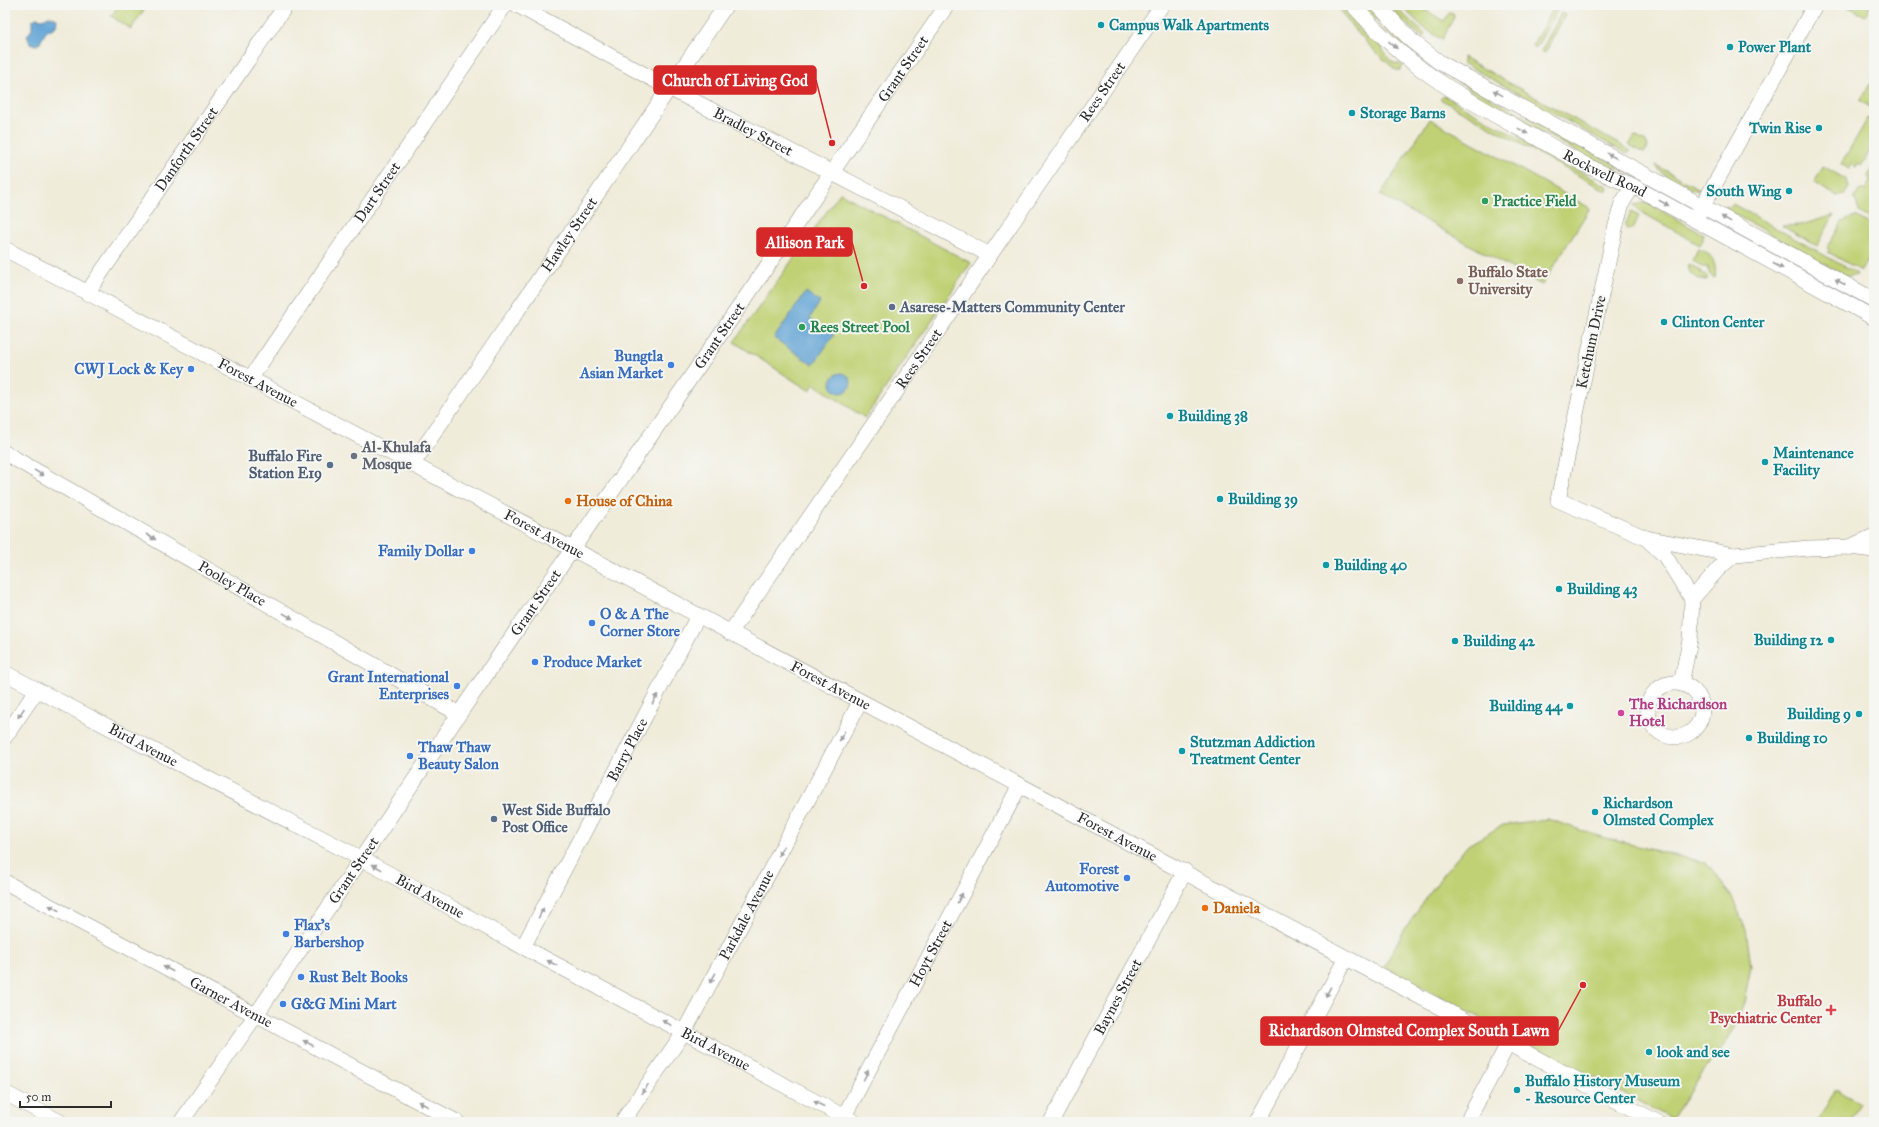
<svg xmlns="http://www.w3.org/2000/svg" width="1879" height="1127" font-family="'IM FELL Great Primer',serif">
  <style>
    .green { fill: #c0d174; stroke: #767e50 }
    .water { fill: #60a3d4; stroke: #466780 }
    .lines { fill: none; stroke-linecap: round; stroke-linejoin: round }
    .minor-casing { stroke: #8e8c82; stroke-width: 16 }
    .minor { stroke: #fff; stroke-width: 15 }
    .oneway { fill: #a0a0a0 }
    .culture-dot { fill: #0f9aa8; stroke: #f6f6f2; stroke-width: 1.5 }
    .leisure-dot { fill: #2e9e5b; stroke: #f6f6f2; stroke-width: 1.5 }
    .education-dot { fill: #8d6e63; stroke: #f6f6f2; stroke-width: 1.5 }
    .service-dot { fill: #5c6f8a; stroke: #f6f6f2; stroke-width: 1.5 }
    .shop-dot { fill: #3f7fe0; stroke: #f6f6f2; stroke-width: 1.5 }
    .worship-dot { fill: #6b7280; stroke: #f6f6f2; stroke-width: 1.5 }
    .food-dot { fill: #e8710a; stroke: #f6f6f2; stroke-width: 1.5 }
    .hotel-dot { fill: #d1479c; stroke: #f6f6f2; stroke-width: 1.5 }
    .health-dot { fill: #e0444e; stroke: #f6f6f2; stroke-width: 1.5 }
    .labels { text-anchor: middle; dominant-baseline: central; stroke-width: 4; stroke-linejoin: round; paint-order: stroke }
    .culture-label { font-size: 15px; font-weight: bold; fill: #0d838f; stroke: #f6f6f2; text-anchor: start }
    .street-label { font-size: 15px; fill: #2b2b2b; stroke: #f6f6f2 }
    .leisure-label { font-size: 15px; font-weight: bold; fill: #27864d; stroke: #f6f6f2; text-anchor: start }
    .education-label { font-size: 15px; font-weight: bold; fill: #785e54; stroke: #f6f6f2; text-anchor: start }
    .service-label { font-size: 15px; font-weight: bold; fill: #4e5e75; stroke: #f6f6f2; text-anchor: start }
    .shop-label { font-size: 15px; font-weight: bold; fill: #366cbe; stroke: #f6f6f2; text-anchor: start }
    .worship-label { font-size: 15px; font-weight: bold; fill: #5b616d; stroke: #f6f6f2; text-anchor: start }
    .food-label { font-size: 15px; font-weight: bold; fill: #c56008; stroke: #f6f6f2; text-anchor: start }
    .hotel-label { font-size: 15px; font-weight: bold; fill: #b23c85; stroke: #f6f6f2; text-anchor: start }
    .health-label { font-size: 15px; font-weight: bold; fill: #be3a42; stroke: #f6f6f2; text-anchor: end }
    .leader { fill: none; stroke: #d62828; stroke-width: 1.5 }
    .callout-dot { fill: #d62828; stroke: #f6f6f2; stroke-width: 1.5 }
    .callout { fill: #d62828; stroke: #d62828; stroke-width: 1.5 }
    .callout-label { font-size: 16px; text-anchor: middle; font-weight: bold; fill: #fff }
  </style>
  <rect width="100%" height="100%" fill="#f6f6f2"/>
  <filter id="ink" filterUnits="userSpaceOnUse"><feTurbulence type="fractalNoise" baseFrequency=".025" numOctaves="2"/><feDisplacementMap in="SourceGraphic" scale="8" xChannelSelector="R" yChannelSelector="G"/><feConvolveMatrix kernelMatrix="1 2 1 2 8 2 1 2 1" color-interpolation-filters="sRGB"/></filter>
  <filter id="wash" filterUnits="userSpaceOnUse"><feTurbulence type="fractalNoise" baseFrequency=".012" numOctaves="4" result="noise"/><feDisplacementMap in="SourceGraphic" scale="16" xChannelSelector="R" yChannelSelector="G"/><feGaussianBlur stdDeviation="0.9" result="paint"/><feColorMatrix in="noise" values="0 0 0 0 0 0 0 0 0 0 0 0 0 0 0 0 0 1.4 0 .05"/><feComposite in="paint" operator="in"/></filter>
  <g filter="url(#wash)">
    <rect width="100%" height="100%" fill="#f0ecda"/>
    <path class="green" d="M119 5H147L131 29 111 16Z
      M1336 5H1341L1367 38 1371 37C1382 41 1383 57 1394 63 1397 64 1401 64 1404 65L1400 70H1396C1373 51 1353 30 1336 5Z
      M1362 5H1370L1415 52C1406 52 1371 14 1362 5Z
      M1388 5H1393L1425 34 1423 38 1400 18Z
      M1400 5H1416L1444 21 1449 13 1453 14 1454 17 1442 40 1423 27Z
      M1869 5 1870 6 1865 16 1847 6Z
      M1553 8 1557 10 1536 48 1532 46Z
      M1561 13 1565 15 1545 53 1541 51Z
      M1463 57 1631 151 1627 154 1463 63Z
      M1455 79 1618 166 1616 173 1482 100Z
      M1870 84 1874 86V109L1860 101Z
      M1444 96 1608 187 1606 191 1440 99Z
      M1868 118 1874 121V143L1862 165 1858 163 1856 167 1851 164 1849 169 1841 164Z
      M1430 119 1590 208 1542 285 1380 195Z
      M1635 136 1646 142 1648 147 1644 153 1629 145Z
      M1656 165 1701 190C1692 193 1658 174 1656 165Z
      M1823 166 1847 180 1849 187 1845 194 1837 196 1814 183Z
      M1874 168V210L1872 214 1874 215V221L1859 212 1855 198 1860 189H1866L1870 181 1868 175Z
      M840 193 971 263 865 418 814 384 810 391 734 342Z
      M1643 203 1649 204 1703 234V240L1700 245 1641 212 1634 205Z
      M1733 204 1856 273 1857 275 1848 277 1725 209 1726 206 1730 208Z
      M1631 212 1639 216 1633 229 1628 230 1625 225Z
      M1834 215 1817 246 1782 226 1801 225Z
      M1856 216 1874 227V248L1861 271 1828 252 1830 250 1827 248 1842 222Z
      M1698 249C1712 252 1717 264 1715 278L1710 275 1707 267H1702L1692 260Z
      M1689 264 1700 270 1701 274 1707 276V280C1698 279 1687 276 1689 264Z
      M1548 819 1601 837 1706 863 1731 895 1746 929 1751 966 1744 1003 1736 1025 1724 1046 1704 1070 1672 1119 1384 967 1403 932 1442 876 1468 845 1503 825Z
      M1836 1089 1860 1103 1849 1122H1817Z"/>
    <path class="water" d="M50 16 57 19 56 26 46 32 39 44 35 45 30 43 27 36 32 29V21L36 18 42 19Z
      M806 292 820 302 810 318 834 335 813 365 774 338Z
      M831 383a10 10 0 1 1 20 0a10 10 0 1 1-20 0Z"/>
  </g>
  <g filter="url(#ink)">
    <g class="lines">
      <g class="minor-casing">
        <g id="minor">
          <path id="s1" d="M517 5 669 88 990 255"/>
          <path id="s2" d="M1353 5C1376 31 1402 56 1431 76 1464 99 1500 118 1535 137 1567 155 1598 173 1633 186L1874 318"/>
          <path d="M1378 5 1412 41 1439 62 1874 300"/>
          <path d="M1633 186 1622 203 1615 229 1558 500 1646 538 1734 555 1809 548 1849 547 1874 550"/>
          <path d="M1698 214 1815 5"/>
          <path id="s3" d="M5 249 1657 1122"/>
          <path id="s4" d="M87 293 286 5"/>
          <path id="s5" d="M250 379 505 5"/>
          <path id="s6" d="M5 453 459 714"/>
          <path id="s7" d="M412 465 726 5"/>
          <path d="M1646 538 1665 556 1692 599"/>
          <path d="M1849 547 1874 536"/>
          <path id="s8" d="M730 633 1162 5"/>
          <path id="s9" d="M5 673 360 858 523 947 854 1122"/>
          <circle cx="1675" cy="710" r="27"/>
          <path d="M1681 684 1690 640 1692 599 1719 568 1734 555"/>
          <path d="M5 737 37 690"/>
          <path id="s10" d="M5 882 457 1122"/>
          <path id="s11" d="M523 947 698 616"/>
          <path d="M5 1093 60 1122"/>
          <path id="s12" d="M181 1122 256 1015 459 714 947 5"/>
          <path id="s13" d="M622 1122 684 1032 860 702"/>
          <path id="s14" d="M841 1122 1020 785"/>
          <path id="s15" d="M1051 1122 1185 871"/>
          <path d="M1258 1122 1346 958"/>
          <path d="M1467 1122 1508 1044"/>
        </g>
      </g>
      <use href="#minor" class="minor"/>
    </g>
    <defs><path id="oneway-solid" d="M-6-.8H1V-3.2L6.5 0L1 3.2V.8H-6Z"/></defs>
    <g class="oneway">
      <use href="#oneway-solid" transform="translate(1393 45) rotate(40)"/>
      <use href="#oneway-solid" transform="translate(1498 93) rotate(-151)"/>
      <use href="#oneway-solid" transform="translate(1523 131) rotate(29)"/>
      <use href="#oneway-solid" transform="translate(1612 156) rotate(-151)"/>
      <use href="#oneway-solid" transform="translate(1664 203) rotate(29)"/>
      <use href="#oneway-solid" transform="translate(1726 219) rotate(-151)"/>
      <use href="#oneway-solid" transform="translate(1778 266) rotate(28)"/>
      <use href="#oneway-solid" transform="translate(1840 282) rotate(-151)"/>
      <use href="#oneway-solid" transform="translate(39 473) rotate(31)"/>
      <use href="#oneway-solid" transform="translate(151 537) rotate(30)"/>
      <use href="#oneway-solid" transform="translate(288 616) rotate(30)"/>
      <use href="#oneway-solid" transform="translate(655 699) rotate(-62)"/>
      <use href="#oneway-solid" transform="translate(21 713) rotate(124)"/>
      <use href="#oneway-solid" transform="translate(842 736) rotate(118)"/>
      <use href="#oneway-solid" transform="translate(781 851) rotate(118)"/>
      <use href="#oneway-solid" transform="translate(377 867) rotate(-151)"/>
      <use href="#oneway-solid" transform="translate(960 898) rotate(-62)"/>
      <use href="#oneway-solid" transform="translate(54 908) rotate(-152)"/>
      <use href="#oneway-solid" transform="translate(541 913) rotate(-62)"/>
      <use href="#oneway-solid" transform="translate(552 963) rotate(-152)"/>
      <use href="#oneway-solid" transform="translate(168 969) rotate(-152)"/>
      <use href="#oneway-solid" transform="translate(713 978) rotate(118)"/>
      <use href="#oneway-solid" transform="translate(1328 992) rotate(118)"/>
      <use href="#oneway-solid" transform="translate(667 1023) rotate(-152)"/>
      <use href="#oneway-solid" transform="translate(308 1043) rotate(-152)"/>
      <use href="#oneway-solid" transform="translate(866 1075) rotate(-63)"/>
      <use href="#oneway-solid" transform="translate(645 1089) rotate(125)"/>
      <use href="#oneway-solid" transform="translate(423 1104) rotate(-152)"/>
      <use href="#oneway-solid" transform="translate(819 1104) rotate(-152)"/>
    </g>
  </g>
  <g class="culture-dot">
    <circle cx="1101" cy="25" r="4"/>
    <circle cx="1730" cy="47" r="4"/>
    <circle cx="1352" cy="113" r="4"/>
    <circle cx="1819" cy="128" r="4"/>
    <circle cx="1789" cy="191" r="4"/>
    <circle cx="1664" cy="322" r="4"/>
    <circle cx="1170" cy="416" r="4"/>
    <circle cx="1765" cy="462" r="4"/>
    <circle cx="1220" cy="499" r="4"/>
    <circle cx="1326" cy="565" r="4"/>
    <circle cx="1559" cy="589" r="4"/>
    <circle cx="1831" cy="640" r="4"/>
    <circle cx="1455" cy="641" r="4"/>
    <circle cx="1570" cy="706" r="4"/>
    <circle cx="1859" cy="714" r="4"/>
    <circle cx="1749" cy="738" r="4"/>
    <circle cx="1182" cy="751" r="4"/>
    <circle cx="1595" cy="812" r="4"/>
    <circle cx="1649" cy="1052" r="4"/>
    <circle cx="1517" cy="1090" r="4"/>
  </g>
  <g class="leisure-dot">
    <circle cx="1485" cy="201" r="4"/>
    <circle cx="802" cy="327" r="4"/>
  </g>
  <circle class="education-dot" cx="1460" cy="281" r="4"/>
  <g class="service-dot">
    <circle cx="892" cy="307" r="4"/>
    <circle cx="330" cy="465" r="4"/>
    <circle cx="494" cy="819" r="4"/>
  </g>
  <g class="shop-dot">
    <circle cx="671" cy="365" r="4"/>
    <circle cx="191" cy="369" r="4"/>
    <circle cx="472" cy="551" r="4"/>
    <circle cx="592" cy="623" r="4"/>
    <circle cx="535" cy="662" r="4"/>
    <circle cx="457" cy="686" r="4"/>
    <circle cx="410" cy="756" r="4"/>
    <circle cx="1127" cy="878" r="4"/>
    <circle cx="286" cy="934" r="4"/>
    <circle cx="301" cy="977" r="4"/>
    <circle cx="283" cy="1004" r="4"/>
  </g>
  <circle class="worship-dot" cx="354" cy="456" r="4"/>
  <g class="food-dot">
    <circle cx="568" cy="501" r="4"/>
    <circle cx="1205" cy="908" r="4"/>
  </g>
  <circle class="hotel-dot" cx="1621" cy="713" r="4"/>
  <path class="health-dot" d="M1829 1004h4v4h4v4h-4v4h-4v-4h-4v-4h4z"/>
  <g class="labels">
    <g class="culture-label">
      <text x="1109" y="25">Campus Walk Apartments</text>
      <text x="1738" y="47">Power Plant</text>
      <text x="1360" y="113">Storage Barns</text>
      <text x="1811" y="128" text-anchor="end">Twin Rise</text>
      <text x="1781" y="191" text-anchor="end">South Wing</text>
      <text x="1672" y="322">Clinton Center</text>
      <text x="1178" y="416">Building 38</text>
      <text x="1773" y="453">Maintenance<tspan x="1773" dy="17">Facility</tspan></text>
      <text x="1228" y="499">Building 39</text>
      <text x="1334" y="565">Building 40</text>
      <text x="1567" y="589">Building 43</text>
      <text x="1823" y="640" text-anchor="end">Building 12</text>
      <text x="1463" y="641">Building 42</text>
      <text x="1562" y="706" text-anchor="end">Building 44</text>
      <text x="1851" y="714" text-anchor="end">Building 9</text>
      <text x="1757" y="738">Building 10</text>
      <text x="1190" y="742">Stutzman Addiction<tspan x="1190" dy="17">Treatment Center</tspan></text>
      <text x="1603" y="803">Richardson<tspan x="1603" dy="17">Olmsted Complex</tspan></text>
      <text x="1657" y="1052">look and see</text>
      <text x="1525" y="1081">Buffalo History Museum<tspan x="1525" dy="17">- Resource Center</tspan></text>
    </g>
    <g class="street-label">
      <text stroke="none"><textPath href="#s12" startOffset="1277">Grant Street</textPath></text>
      <text stroke="none"><textPath href="#s8" startOffset="657">Rees Street</textPath></text>
      <text stroke="none"><textPath href="#s1" startOffset="268">Bradley Street</textPath></text>
      <text stroke="none"><textPath href="#s4" startOffset="175">Danforth Street</textPath></text>
      <text stroke="none"><textPath href="#s2" startOffset="305">Rockwell Road</textPath></text>
      <text stroke="none"><textPath href="#s5" startOffset="226">Dart Street</textPath></text>
      <text stroke="none"><textPath href="#s7" startOffset="279">Hawley Street</textPath></text>
      <text stroke="none"><textPath href="#s12" startOffset="953">Grant Street</textPath></text>
      <text transform="translate(1591 342) rotate(-78)">Ketchum Drive</text>
      <text stroke="none"><textPath href="#s8" startOffset="333">Rees Street</textPath></text>
      <text stroke="none"><textPath href="#s3" startOffset="286">Forest Avenue</textPath></text>
      <text stroke="none"><textPath href="#s3" startOffset="610">Forest Avenue</textPath></text>
      <text stroke="none"><textPath href="#s6" startOffset="262">Pooley Place</textPath></text>
      <text stroke="none"><textPath href="#s12" startOffset="629">Grant Street</textPath></text>
      <text stroke="none"><textPath href="#s3" startOffset="934">Forest Avenue</textPath></text>
      <text stroke="none"><textPath href="#s9" startOffset="156">Bird Avenue</textPath></text>
      <text stroke="none"><textPath href="#s11" startOffset="223">Barry Place</textPath></text>
      <text stroke="none"><textPath href="#s3" startOffset="1258">Forest Avenue</textPath></text>
      <text stroke="none"><textPath href="#s12" startOffset="305">Grant Street</textPath></text>
      <text stroke="none"><textPath href="#s9" startOffset="480">Bird Avenue</textPath></text>
      <text stroke="none"><textPath href="#s13" startOffset="242">Parkdale Avenue</textPath></text>
      <text stroke="none"><textPath href="#s14" startOffset="191">Hoyt Street</textPath></text>
      <text stroke="none"><textPath href="#s15" startOffset="142">Baynes Street</textPath></text>
      <text stroke="none"><textPath href="#s10" startOffset="256">Garner Avenue</textPath></text>
      <text stroke="none"><textPath href="#s9" startOffset="804">Bird Avenue</textPath></text>
    </g>
    <g class="leisure-label">
      <text x="1493" y="201">Practice Field</text>
      <text x="810" y="327">Rees Street Pool</text>
    </g>
    <g class="education-label">
      <text x="1468" y="272">Buffalo State<tspan x="1468" dy="17">University</tspan></text>
    </g>
    <g class="service-label">
      <text x="900" y="307">Asarese-Matters Community Center</text>
      <text x="322" y="456" text-anchor="end">Buffalo Fire<tspan x="322" dy="17">Station E19</tspan></text>
      <text x="502" y="810">West Side Buffalo<tspan x="502" dy="17">Post Office</tspan></text>
    </g>
    <g class="shop-label">
      <text x="663" y="356" text-anchor="end">Bungtla<tspan x="663" dy="17">Asian Market</tspan></text>
      <text x="183" y="369" text-anchor="end">CWJ Lock &amp; Key</text>
      <text x="464" y="551" text-anchor="end">Family Dollar</text>
      <text x="600" y="614">O &amp; A The<tspan x="600" dy="17">Corner Store</tspan></text>
      <text x="543" y="662">Produce Market</text>
      <text x="449" y="677" text-anchor="end">Grant International<tspan x="449" dy="17">Enterprises</tspan></text>
      <text x="418" y="747">Thaw Thaw<tspan x="418" dy="17">Beauty Salon</tspan></text>
      <text x="1119" y="869" text-anchor="end">Forest<tspan x="1119" dy="17">Automotive</tspan></text>
      <text x="294" y="925">Flax's<tspan x="294" dy="17">Barbershop</tspan></text>
      <text x="309" y="977">Rust Belt Books</text>
      <text x="291" y="1004">G&amp;G Mini Mart</text>
    </g>
    <g class="worship-label">
      <text x="362" y="447">Al-Khulafa<tspan x="362" dy="17">Mosque</tspan></text>
    </g>
    <g class="food-label">
      <text x="576" y="501">House of China</text>
      <text x="1213" y="908">Daniela</text>
    </g>
    <g class="hotel-label">
      <text x="1629" y="704">The Richardson<tspan x="1629" dy="17">Hotel</tspan></text>
    </g>
    <g class="health-label">
      <text x="1822" y="1001">Buffalo<tspan x="1822" dy="17">Psychiatric Center</tspan></text>
    </g>
  </g>
  <path class="leader" d="M832 143L816 80M864 286L852 242M1583 985L1558 1031"/>
  <g class="callout-dot">
    <circle cx="832" cy="143" r="4"/>
    <circle cx="864" cy="286" r="4"/>
    <circle cx="1583" cy="985" r="4"/>
  </g>
  <g class="callout">
    <rect x="654" y="66" width="162" height="28" rx="4"/>
    <rect x="757" y="228" width="95" height="28" rx="4"/>
    <rect x="1261" y="1017" width="297" height="28" rx="4"/>
  </g>
  <g class="callout-label">
    <text x="735" y="86">Church of Living God</text>
    <text x="805" y="248">Allison Park</text>
    <text x="1409" y="1036">Richardson Olmsted Complex South Lawn</text>
  </g>
  <rect width="1879" height="1127" fill="none" stroke="#f6f6f2" stroke-width="20"/>
  <path d="M20 1101v6h91v-6" fill="none" stroke="#2b2b2b" stroke-width="2"/>
  <text x="26" y="1101" font-size="12" fill="#2b2b2b" stroke="#f6f6f2" stroke-width="3" paint-order="stroke">50 m</text>
</svg>
